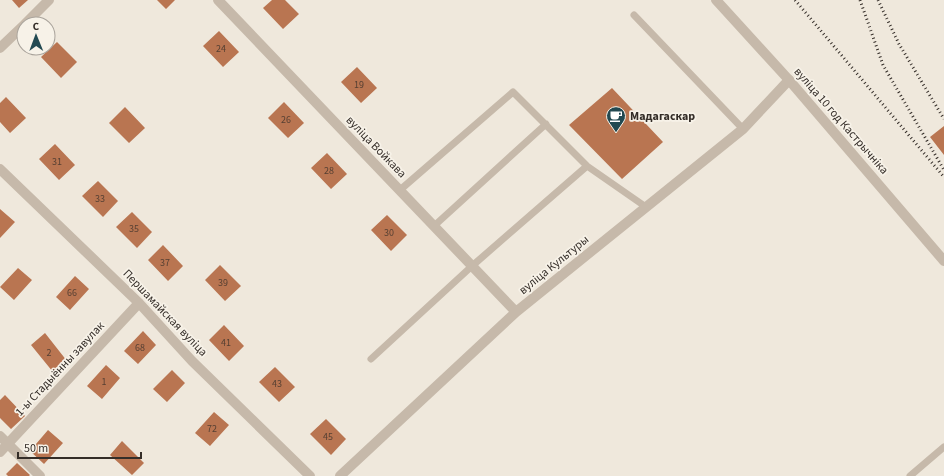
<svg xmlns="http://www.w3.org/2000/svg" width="944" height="476" font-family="'Source Sans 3',sans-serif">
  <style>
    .building { fill: #b97551 }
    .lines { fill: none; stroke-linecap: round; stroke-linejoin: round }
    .service { stroke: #c6b9aa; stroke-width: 7 }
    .minor { stroke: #c6b9aa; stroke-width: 10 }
    .tertiary { stroke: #c6b9aa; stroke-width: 10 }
    .rail { stroke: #342d28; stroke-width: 3; stroke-dasharray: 1 3; stroke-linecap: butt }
    .labels { text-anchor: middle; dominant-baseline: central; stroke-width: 3.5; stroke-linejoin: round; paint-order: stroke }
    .number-label { font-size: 10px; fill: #553f32 }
    .poi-label { font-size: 12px; font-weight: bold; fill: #342d28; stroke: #f7f2e8; text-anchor: start }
    .street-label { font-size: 12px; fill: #342d28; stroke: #f7f2e8 }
  </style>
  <rect width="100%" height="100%" fill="#efe8dc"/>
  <path class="building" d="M12 0H28L19 8Z
    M157 0H175L166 9Z
    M272 0H285L299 14 283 29 263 8Z
    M219 31 239 52 223 67 203 46Z
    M57 42 77 62 61 78 41 57Z
    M357 67 377 88 361 103 341 82Z
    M612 88 663 142 622 179 569 125Z
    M6 97 26 118 10 133 0 122V103Z
    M284 102 304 123 288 138 268 118Z
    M125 107 145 128 129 143 109 123Z
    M944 126V155L930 137Z
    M55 144 75 165 59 180 39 159Z
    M327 153 347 174 331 189 311 168Z
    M98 181 118 201 103 217 82 196Z
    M0 209 15 222 0 238Z
    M132 212 152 232 137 248 116 227Z
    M387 215 407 235 391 251 371 230Z
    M163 245 183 266 168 281 148 260Z
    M220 265 241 286 225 301 205 280Z
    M18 268 32 280 14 300 0 287Z
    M75 276 89 289 70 310 56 297Z
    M224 325 244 346 229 361 209 340Z
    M143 331 156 345 138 364 124 351Z
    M45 333 67 361 53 372 31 345Z
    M106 365 120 378 102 399 87 386Z
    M275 367 295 387 279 402 259 382Z
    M172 370 185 383 167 402 153 389Z
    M5 395 25 416 11 429 0 418V400Z
    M214 412 229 425 210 446 195 433Z
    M326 419 346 439 331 455 310 434Z
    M48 430 63 443 44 464 30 451Z
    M122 441 144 463 132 475 110 455Z
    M17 463 30 475 29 476H8L6 474Z"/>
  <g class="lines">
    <path class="service" d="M634 15 743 129
      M400 190 513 92 587 166 646 207
      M434 226 546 124
      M371 359 472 266 587 166
      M910 476 944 447"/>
    <path class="minor" d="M218 0 516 312
      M25 24 49 0
      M0 48 24 25
      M0 169 139 303 192 361 310 476
      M0 436 40 476
      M0 452 139 303
      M340 476 516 312 743 129 789 80"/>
    <path class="tertiary" d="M716 0 789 80 944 261"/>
    <path class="rail" d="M795 0 944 177
      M860 0 883 65 944 170
      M878 0 899 44 944 119"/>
  </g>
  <defs>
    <g id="cafe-pin" transform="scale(1)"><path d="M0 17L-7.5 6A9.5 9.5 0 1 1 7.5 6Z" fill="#224951" stroke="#f7f2e8"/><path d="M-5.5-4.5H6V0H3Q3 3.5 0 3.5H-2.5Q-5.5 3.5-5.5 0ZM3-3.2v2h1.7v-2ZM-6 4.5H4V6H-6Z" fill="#fff"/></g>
  </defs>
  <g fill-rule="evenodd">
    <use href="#cafe-pin" x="616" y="116"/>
  </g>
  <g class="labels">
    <g class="number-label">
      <text x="221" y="49">24</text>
      <text x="359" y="85">19</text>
      <text x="286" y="120">26</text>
      <text x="57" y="162">31</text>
      <text x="329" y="171">28</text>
      <text x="100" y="199">33</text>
      <text x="134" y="229">35</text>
      <text x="389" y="233">30</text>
      <text x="165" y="263">37</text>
      <text x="223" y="283">39</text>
      <text x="72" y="293">66</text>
      <text x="226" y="343">41</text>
      <text x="140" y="348">68</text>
      <text x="49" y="353">2</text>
      <text x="104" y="382">1</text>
      <text x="277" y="384">43</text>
      <text x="212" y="429">72</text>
      <text x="328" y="437">45</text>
    </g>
    <g class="poi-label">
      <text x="630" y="116">Мадагаскар</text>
    </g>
    <g class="street-label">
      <text transform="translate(841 121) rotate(49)">вуліца 10 год Кастрычніка</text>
      <text transform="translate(376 147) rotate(46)">вуліца Войкава</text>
      <text transform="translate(554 265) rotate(-39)">вуліца Культуры</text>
      <text transform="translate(165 313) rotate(46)">Першамайская вуліца</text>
      <text transform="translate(60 369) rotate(-47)">1-ы Стадыённы завулак</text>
    </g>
  </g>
  <g transform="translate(36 36) rotate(359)"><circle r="19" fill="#f7f2e8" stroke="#a9a39b"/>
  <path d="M0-3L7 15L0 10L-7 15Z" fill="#224951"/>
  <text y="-6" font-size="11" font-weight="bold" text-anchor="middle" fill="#342d28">С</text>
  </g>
  <path d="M18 452v6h123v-6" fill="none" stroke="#342d28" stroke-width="2"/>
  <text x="24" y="452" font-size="12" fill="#342d28" stroke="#f7f2e8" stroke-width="3" paint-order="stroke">50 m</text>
</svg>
